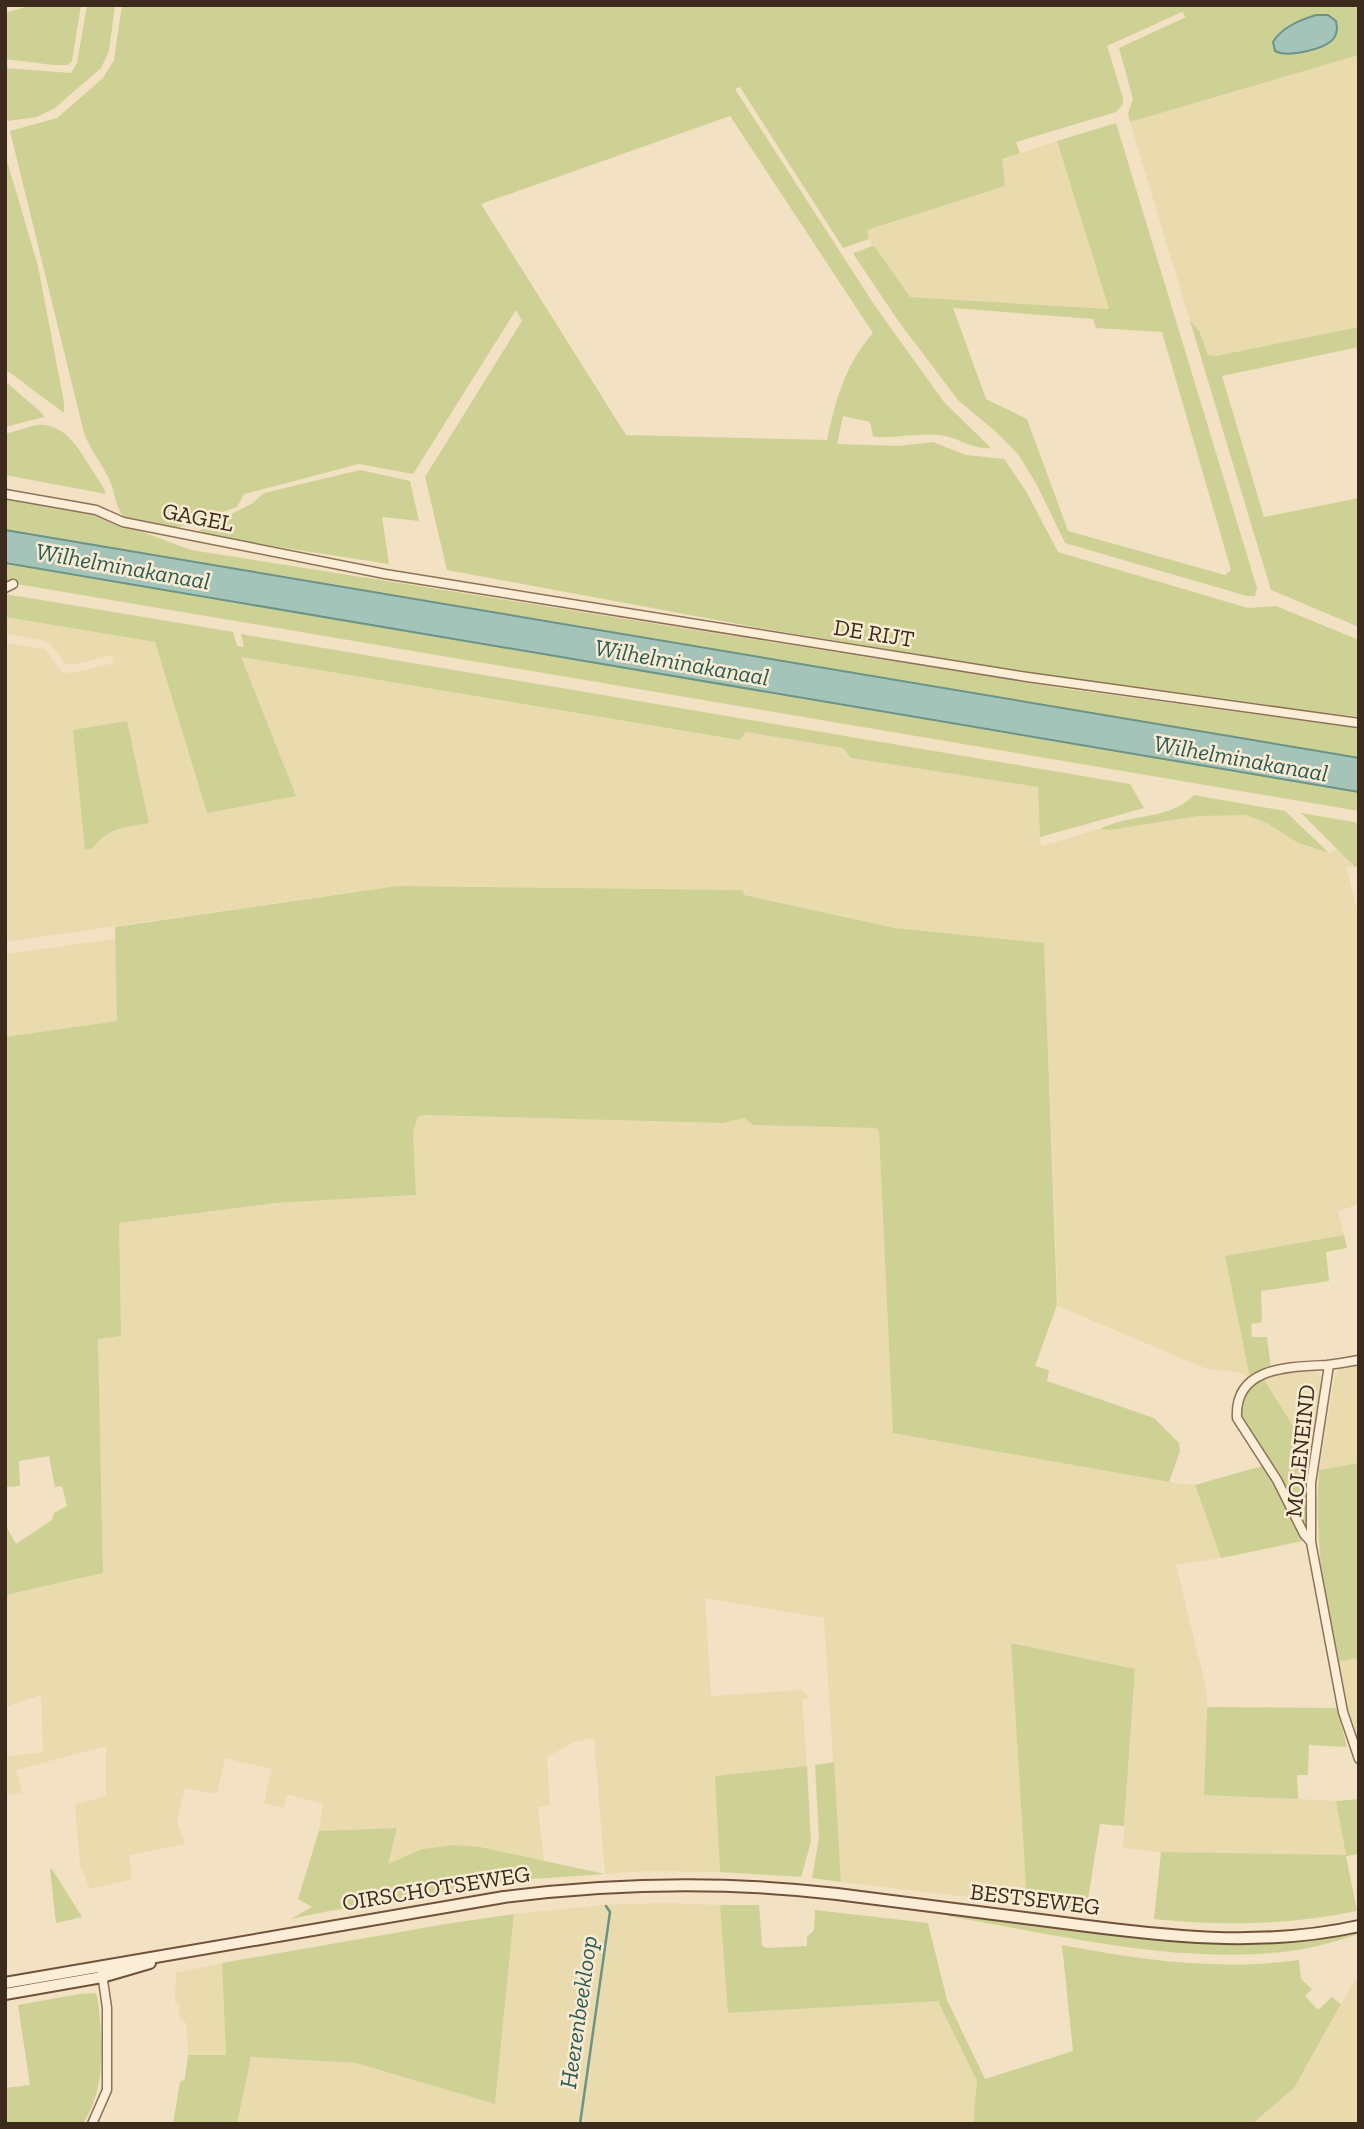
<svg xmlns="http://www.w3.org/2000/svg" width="1364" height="2129" font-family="'Zilla Slab',serif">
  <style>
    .farmland { fill: #e9dbae; fill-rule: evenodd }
    .green { fill: #ced194; fill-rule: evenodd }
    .water { fill: #a5c4b9; stroke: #6a9487; stroke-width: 2 }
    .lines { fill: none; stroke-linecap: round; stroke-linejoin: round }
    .stream { stroke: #6a9487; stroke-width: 2.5 }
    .minor-casing { stroke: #8e7157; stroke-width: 11 }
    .secondary-casing { stroke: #70523a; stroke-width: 14 }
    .minor { stroke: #fceed6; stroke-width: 8 }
    .secondary { stroke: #fceed6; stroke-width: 10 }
    .labels { text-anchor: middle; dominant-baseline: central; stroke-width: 5; stroke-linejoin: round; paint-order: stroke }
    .street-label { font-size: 23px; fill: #3c2a1d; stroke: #f9ebd2 }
    .water-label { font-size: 24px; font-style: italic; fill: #2a5d57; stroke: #f9ebd2 }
  </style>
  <rect width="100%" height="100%" fill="#f2e1c2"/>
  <path class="farmland" d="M1359 55V327L1219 356 1208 355 1199 330 1190 321 1130 122Z
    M1057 141 1109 309 910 297 872 246 867 230 1002 187 1005 185 1002 159Z
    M5 617 155 642 207 813 240 657 738 740 746 732 843 748 852 758 1038 787 1041 846 1100 829 1110 830 1198 816 1229 814 1246 815 1267 823 1298 843 1329 853 1338 849 1355 867H1346L1359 916V1204L1338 1211 1344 1235 1225 1256 1250 1378 1237 1372 1207 1369 1058 1306 1044 943 895 928 744 895 743 890 419 886 353 892 5 942V643L45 649 62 672 73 673 114 663 112 655 76 664H66L51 645 45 641 5 633ZM78 768 118 828 106 833 85 849Z
    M116 939 117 1021 5 1037V954Z
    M424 1115 723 1123 744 1118 831 1127 876 1128 879 1132 893 1432 1181 1484 1195 1485 1221 1558 1176 1565 1207 1692 1204 1794 1336 1801 1346 1855 1161 1852 1123 1848 1135 1669 1011 1643 1027 1904 841 1882 824 1618 705 1598 711 1696 802 1690 810 1698 802 1700 807 1766 715 1776 720 1872 646 1871 605 1874 594 1738 574 1742 547 1757 550 1805 538 1807 544 1862 480 1847 454 1845 422 1849 387 1865 396 1828 319 1831 323 1804 287 1794 284 1808 264 1803 272 1769 225 1758 217 1794 185 1788 177 1822 185 1844 129 1855 132 1879 90 1889 80 1865 75 1805 106 1796V1746L16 1770 22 1792 5 1796V1757L43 1752 41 1695 5 1707V1595L103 1573 98 1338 121 1336 118 1223 275 1203 416 1195 413 1132 418 1117Z
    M1359 1364V1463L1319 1470 1335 1374 1341 1368Z
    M1311 1368 1320 1374 1321 1382 1310 1453 1263 1378 1285 1371Z
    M1359 1658V1748L1336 1662Z
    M668 1903 720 1905 729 2013 938 2000 977 2081 973 2124H237L251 2057 356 2063 495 2104 514 1914 604 1905Z
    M222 1963 226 2056 188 2055 187 2024 179 2017 180 2005 175 2003 176 1973Z
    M1355 1980 1359 1983V2124H1252L1294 2088Z"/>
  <path class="green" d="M32 5H81L72 61 68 65H53L5 59V13Z
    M87 5H115L109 51 101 68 55 108 37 117 8 121 5 113V68L71 73 77 63Z
    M122 5H1359V55L1130 122 1128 114 1133 99 1119 48 1186 17 1182 12 1107 46 1123 98V104L1116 112 1016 142 1020 153 1002 159 1005 185 1002 187 867 230 869 239 843 248 740 87 735 89 875 306 944 402 991 448C971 450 957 436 938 435 918 433 897 438 877 437L873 436 870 422 843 416 837 444 899 446 933 442 966 455 1004 459 1026 491 1058 552 1248 608 1276 606 1359 640V717L1011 670 766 629 447 570 425 477 522 321 516 310 413 474 359 464 244 494 237 507 179 527 171 529 127 521C113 505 117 496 109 479 102 463 90 450 84 433L10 131 57 118 103 78 114 60ZM730 116 873 333C845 365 836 399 827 440L626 435 481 204Z
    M1116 123 1257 588 1255 596H1247L1065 543 1037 485 1018 454 995 431 958 400 899 322 854 255V253L872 246 875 247 910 297 1109 309 1057 141ZM953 308 1093 319 1096 328 1162 332 1231 570 1225 575 1068 531 1027 419 986 399Z
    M5 154 38 266 64 403V413L5 369Z
    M1190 321 1199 330 1208 355 1216 356 1359 327V347L1222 376 1264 517 1359 498V627L1271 590Z
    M5 381 43 414 44 417 5 427Z
    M36 425C62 422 77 445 89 465 95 475 102 483 106 494L5 475V434Z
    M360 470 410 481 419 521 382 517 389 564 193 534 253 503 264 493Z
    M5 498 92 513 191 550 1067 689 1359 728V758L5 530Z
    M5 563 1359 792V811L5 582Z
    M5 594 233 632 237 646 244 647 241 634 1130 784 1144 808 1040 837 1038 787 851 758 843 748 746 732 739 740 241 657 296 796 207 813 155 642 5 617Z
    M127 721 149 823C126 827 107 828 93 848L85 850 73 730Z
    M1194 795 1285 811 1329 853 1298 843 1267 823 1246 815 1198 816 1110 830 1100 829C1130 813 1169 821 1194 795Z
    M1301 813 1359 823V867H1355Z
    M398 886 743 890 744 895 895 928 1044 943 1057 1305 1035 1366 1049 1370 1047 1381 1154 1418 1179 1443 1180 1451 1169 1482 893 1433 879 1132 876 1128 753 1125 744 1118 723 1123 424 1115 418 1117 413 1132 416 1195 275 1203 119 1223 121 1336 98 1339 103 1573 5 1595V1524L16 1544 52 1520 54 1513 67 1506 62 1486 55 1487 49 1456 19 1461 20 1486 5 1487V1037L117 1021 115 927Z
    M1344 1235 1347 1248 1326 1252 1329 1281 1261 1291 1262 1322 1251 1324 1252 1337H1267L1271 1368 1250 1378 1225 1256Z
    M1263 1378 1310 1453 1307 1527 1243 1419C1238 1401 1248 1389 1263 1378Z
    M1359 1463V1658L1336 1662C1324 1596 1314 1537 1319 1470Z
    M1262 1466 1286 1505 1303 1541 1221 1558 1195 1485Z
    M1011 1643 1135 1669 1124 1826 1100 1824 1086 1912 1027 1904Z
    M1207 1707 1337 1708 1347 1747 1309 1745 1308 1775H1297L1298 1799 1204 1795Z
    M834 1762 841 1882 812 1878 819 1838 815 1765Z
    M807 1766 811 1842 801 1877 720 1872 715 1776Z
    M1359 1799V1854L1346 1856 1357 1911C1290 1925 1222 1926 1154 1919L1161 1852 1346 1855 1336 1801Z
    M397 1828 388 1864 422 1849 454 1845 480 1847 605 1874 518 1880 329 1911 291 1919 312 1907 298 1899 319 1831Z
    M50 1869H52L82 1917 56 1923Z
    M720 1905H759L762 1946 767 1948 807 1946V1937L814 1930 815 1910 928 1923 947 2000 985 2079 1073 2051 1062 1945C1141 1960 1218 1971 1299 1960L1301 1979 1312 1989 1305 1996 1318 2010 1332 1997 1341 2004 1294 2088 1252 2124H973L977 2081 938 2001 728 2013Z
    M957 1913C1052 1926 1147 1944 1243 1944 1282 1944 1320 1936 1359 1930V1934C1337 1941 1314 1948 1291 1951 1176 1965 1060 1935 947 1916Z
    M514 1914 495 2104 356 2063 251 2057 237 2124H173L180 2082 185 2079 188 2055H226L222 1963 446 1924Z
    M96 1993C99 2002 99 2012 100 2021 103 2057 103 2092 83 2124H5V2088L30 2085 18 2005 80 1994Z"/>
  <path class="water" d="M1316 15H1328L1336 21C1337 27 1338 32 1334 38 1326 49 1288 58 1275 51L1273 42C1282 27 1300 20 1316 15Z
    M5 530 1324 752 1359 758V792L5 563Z"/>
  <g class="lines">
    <path class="stream" d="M580 2124 610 1912 606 1906"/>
    <g class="minor-casing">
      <path id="minor" d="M5 494 96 510 123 522 385 574 1027 677 1359 723
        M5 588 13 584
        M1329 1365 1311 1483V1542L1343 1712 1359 1759
        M1311 1542 1304 1534 1277 1480 1237 1418C1234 1366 1290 1367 1327 1365 1337 1364 1348 1362 1359 1360
        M92 2124 107 2090V2008L102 1973"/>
    </g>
    <g class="secondary-casing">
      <path id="secondary" d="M5 1983 504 1897C614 1883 727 1881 837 1894 913 1903 988 1914 1064 1923 1162 1936 1260 1948 1359 1926
        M5 1994 102 1977 150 1963"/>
    </g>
    <use href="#minor" class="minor"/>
    <use href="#secondary" class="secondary"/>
  </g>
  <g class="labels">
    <g class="street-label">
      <text transform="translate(198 517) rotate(11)">GAGEL</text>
      <text transform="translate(874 633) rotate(9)">DE RIJT</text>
      <text transform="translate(1300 1451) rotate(-84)">MOLENEIND</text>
      <text transform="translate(436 1888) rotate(-9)">OIRSCHOTSEWEG</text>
      <text transform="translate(1035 1899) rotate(7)">BESTSEWEG</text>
    </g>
    <g class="water-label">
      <text transform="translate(123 566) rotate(10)">Wilhelminakanaal</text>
      <text transform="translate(682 662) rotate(10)">Wilhelminakanaal</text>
      <text transform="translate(1241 758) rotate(10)">Wilhelminakanaal</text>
      <text transform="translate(578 2012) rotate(-82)">Heerenbeekloop</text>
    </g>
  </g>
  <rect width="1364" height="2129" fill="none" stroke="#3c2a1d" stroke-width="14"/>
</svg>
